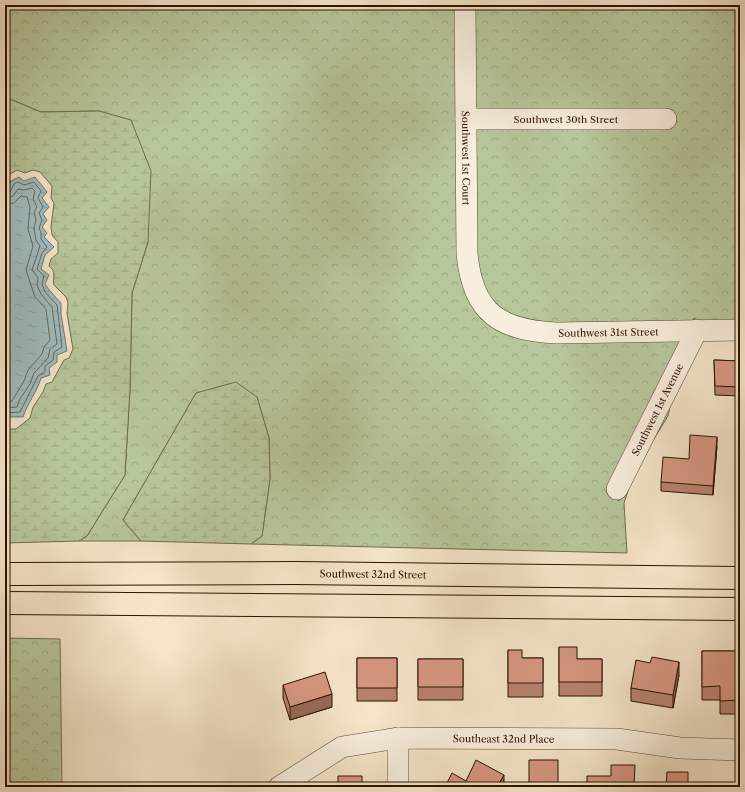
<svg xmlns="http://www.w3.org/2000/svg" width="745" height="792" font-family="'Libre Caslon Text',serif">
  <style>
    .forest { fill: url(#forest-crowns); stroke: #726c4e }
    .wetland { fill: url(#wetland-marsh); stroke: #726c4e }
    .water { fill: url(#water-ripples); stroke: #727974 }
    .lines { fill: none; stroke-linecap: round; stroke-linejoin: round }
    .shore { stroke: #666860; stroke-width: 1 }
    .minor-casing { stroke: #5f4733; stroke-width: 22 }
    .major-casing { stroke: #2d1201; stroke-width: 24 }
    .minor { stroke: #f8eedd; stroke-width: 21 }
    .major { stroke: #f5e5ca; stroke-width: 22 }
    .wall { fill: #b98270; stroke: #2d1201 }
    .shaded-wall { fill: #966a5b; stroke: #2d1201 }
    .building { fill: #d79782; stroke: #2d1201 }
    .labels { text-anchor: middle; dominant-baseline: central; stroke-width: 3.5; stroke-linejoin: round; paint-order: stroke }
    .street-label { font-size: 10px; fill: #2d1201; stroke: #f8eedd }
  </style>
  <defs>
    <pattern id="forest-crowns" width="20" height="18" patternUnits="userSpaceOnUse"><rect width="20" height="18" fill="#b7c69b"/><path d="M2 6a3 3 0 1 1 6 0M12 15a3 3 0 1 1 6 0" fill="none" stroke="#9ea984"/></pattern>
    <pattern id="wetland-marsh" width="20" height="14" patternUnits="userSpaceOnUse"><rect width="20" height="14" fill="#b7c69b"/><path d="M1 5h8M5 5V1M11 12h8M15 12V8" fill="none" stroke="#9ea984"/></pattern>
    <pattern id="water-ripples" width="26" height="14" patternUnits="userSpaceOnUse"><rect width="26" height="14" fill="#a0bdc0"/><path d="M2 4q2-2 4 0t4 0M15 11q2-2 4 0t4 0" fill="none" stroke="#8aa1a3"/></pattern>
  </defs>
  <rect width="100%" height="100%" fill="#f5e5ca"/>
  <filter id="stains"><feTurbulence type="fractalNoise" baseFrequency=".005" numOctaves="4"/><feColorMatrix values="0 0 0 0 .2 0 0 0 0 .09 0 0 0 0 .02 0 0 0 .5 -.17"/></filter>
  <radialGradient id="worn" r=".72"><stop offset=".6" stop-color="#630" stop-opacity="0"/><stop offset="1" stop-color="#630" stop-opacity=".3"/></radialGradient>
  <path class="forest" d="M5 5H457L474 310 482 320 484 318 683 340 606 492 619 501 672 396 668 416 635 470 624 503 627 553 251 544 262 536 270 479 269 438 257 397 196 393 123 520 141 541H79L87 536 125 475 130 389 132 293 148 242 99 111 41 112 5 97Z
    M473 5H740V321H699L694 318 693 321 535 323 504 312 483 290 475 254Z
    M5 638 60 639 62 787H5Z"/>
  <path class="wetland" d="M5 97 41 112 99 111 131 120 151 171 148 242 132 293 130 389 125 475 87 536 79 541 5 543V429H16L30 418 33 407 43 392 46 384 52 382 64 360 69 358 73 349 67 313 68 303 66 297 54 285C52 278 57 272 49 266L51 259 58 253V242L52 235 51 227 54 203 51 198 52 186 40 172 33 170 25 173 17 170 5 177Z
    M236 382 257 397 269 438 270 479 262 536 251 544 141 541 123 520 196 393Z"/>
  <path class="water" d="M19 177 24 181 35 177 47 192 42 198 49 207 43 214 47 220 42 227 47 233 44 237 54 247 45 255 41 269 49 275 45 284 49 290 61 303V314L67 351 57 355V362L49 368 50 375 41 378C37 392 28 402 23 417H5V190L7 189 11 181Z"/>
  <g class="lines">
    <path class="shore" d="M5 193 10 192 14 184 18 182 24 185 34 182 41 191 38 198 43 207 39 213 42 220 39 228 41 233V239L47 247 42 253 37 269 44 276 42 284 45 292 57 305 62 347 54 352 53 360 45 366V372L38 376 20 412 5 413
      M5 198 13 196 18 189 24 190 32 188 35 191 33 199 37 207 34 212 36 220 34 228 36 240 40 246 32 270 38 278 37 285 41 294 52 307 57 344 50 349 48 358 34 373 30 384 20 399 17 407 5 408
      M5 204 14 203 21 196 27 197 30 207 28 229 33 246 26 270 35 297 46 309 50 340 44 347 42 354 28 370 24 381 12 401 5 402"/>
    <g class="minor-casing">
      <g id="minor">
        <path id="s1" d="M465 5 467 254C473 314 500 330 557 333L740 330"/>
        <path id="s2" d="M466 119H666"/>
        <path id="s3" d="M617 489 697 330"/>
        <path d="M398 738V787"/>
        <path id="s4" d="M279 787 342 747 398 738 617 739 680 748 740 750"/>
      </g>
    </g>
    <g class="major-casing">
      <g id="major">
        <path id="s5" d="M5 574 295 573 740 578"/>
        <path d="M5 603 740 609"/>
      </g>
    </g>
    <use href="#minor" class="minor"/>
    <use href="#major" class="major"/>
  </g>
  <path class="wall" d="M714 360 740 361V396L715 395Z
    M717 446 713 495 661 491V482L689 459Z
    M559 647 577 659H602V696H559Z
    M508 650 522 658H543V697H508Z
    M702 651H739L740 714H720V700H702Z
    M357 658H397V701H357Z
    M418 659H463V700H418Z
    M679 675 673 708 631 701V688Z
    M283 685 332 707 290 720 283 698Z"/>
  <path class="shaded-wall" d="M717 437V446L713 495V486Z
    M679 662V675L673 708V695Z
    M332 694V707L290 720V707Z
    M504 775V787H497Z"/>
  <path class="building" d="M714 360 740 361V387L715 386Z
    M690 435 717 437 713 486 661 482 663 457 689 459Z
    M559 647H577V659H602V682H559Z
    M508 650H522V658H543V683H508Z
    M702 651H739L740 700 720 701V686L702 687Z
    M652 657 679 662 673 695 631 688 636 660 650 663Z
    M357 658H397V688H357Z
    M418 659H463V687H418Z
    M325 672 332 694 290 707 283 685Z
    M476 760 504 775 497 787H445L452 773 466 781Z
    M529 760H558V787H529Z
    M611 765H635L634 787H587V776H611Z
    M667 772H688V784H699V787H666Z
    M338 776H362V787H338Z"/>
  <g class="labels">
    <g class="street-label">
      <text stroke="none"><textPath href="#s2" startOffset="100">Southwest 30th Street</textPath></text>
      <text stroke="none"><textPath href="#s1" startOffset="153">Southwest 1st Court</textPath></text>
      <text stroke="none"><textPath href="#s1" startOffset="436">Southwest 31st Street</textPath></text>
      <text stroke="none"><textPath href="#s3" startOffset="89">Southwest 1st Avenue</textPath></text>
      <text stroke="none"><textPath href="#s5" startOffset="368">Southwest 32nd Street</textPath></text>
      <text stroke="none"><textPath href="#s4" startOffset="237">Southeast 32nd Place</textPath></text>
    </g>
  </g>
  <rect width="745" height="792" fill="none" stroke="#f5e5ca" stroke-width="20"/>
  <rect x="6" y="6" width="733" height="780" fill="none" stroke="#2d1201" stroke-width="2"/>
  <rect x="10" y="10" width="725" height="772" fill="none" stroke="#2d1201"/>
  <rect width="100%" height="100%" filter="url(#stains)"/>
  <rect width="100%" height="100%" fill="url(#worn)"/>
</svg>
